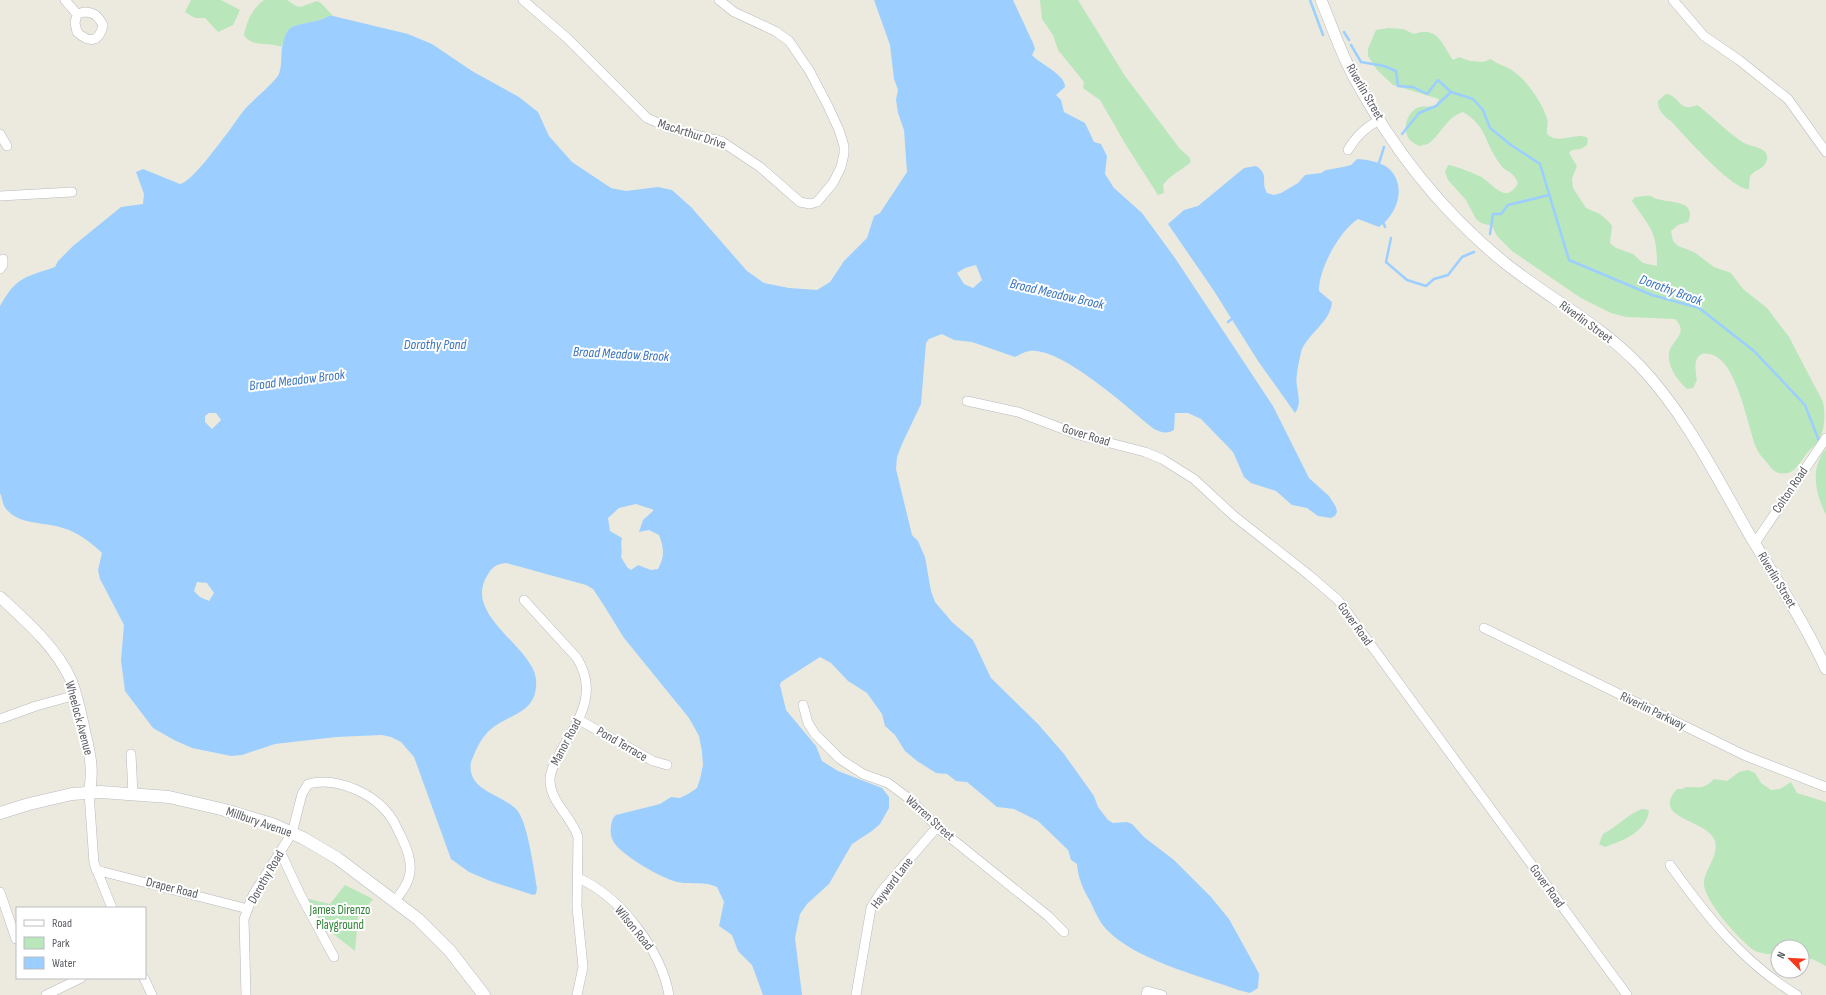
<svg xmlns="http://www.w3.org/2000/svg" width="1826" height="995" font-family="'Sofia Sans Condensed',sans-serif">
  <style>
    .green { fill: #b9e6bb }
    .water { fill: #9ccfff; fill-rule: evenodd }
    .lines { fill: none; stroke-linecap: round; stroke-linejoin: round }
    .stream { stroke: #9ccfff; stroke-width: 2.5 }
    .minor-casing { stroke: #b7b9bf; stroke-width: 10 }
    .tertiary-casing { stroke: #b7b9bf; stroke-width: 12 }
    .secondary-casing { stroke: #b8bbc2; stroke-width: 13 }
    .minor { stroke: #fff; stroke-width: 9 }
    .tertiary { stroke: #fff; stroke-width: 11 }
    .secondary { stroke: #fff; stroke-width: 12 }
    .labels { text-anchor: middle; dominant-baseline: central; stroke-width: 4; stroke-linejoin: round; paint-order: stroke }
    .street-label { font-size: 13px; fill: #585b61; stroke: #fff }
    .park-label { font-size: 13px; fill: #2e8236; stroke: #fff }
    .water-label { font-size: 14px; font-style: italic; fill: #3673bf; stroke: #fff }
  </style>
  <rect width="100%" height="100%" fill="#eceade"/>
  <path class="green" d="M191 0H221L240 10 233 25 218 32 205 18H195L185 12Z
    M264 0H287L296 6 300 7 317 1 321 3 333 16H328C319 24 294 21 287 32 285 36 283 42 281 47 269 41 252 48 244 35 247 21 252 9 264 0Z
    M1040 0H1078L1125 76 1180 149 1189 157 1191 162C1181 171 1171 174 1163 185L1164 193 1158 195 1126 145 1100 100 1083 88 1084 82 1058 50 1053 35 1042 19Z
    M1388 28 1403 29 1414 34C1437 25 1442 44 1453 60L1459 57 1470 61 1483 62 1491 59C1498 65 1506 66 1513 71 1526 79 1543 104 1547 119 1549 123 1546 129 1547 134 1559 146 1575 131 1588 138L1587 145 1581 149 1572 150 1569 153 1577 166 1572 178 1573 188 1586 208 1600 214 1609 222 1612 226 1610 243 1616 248 1633 254 1643 263 1657 266C1657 231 1651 229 1632 201L1635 197C1640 197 1646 195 1651 196 1653 197 1655 199 1657 199 1669 203 1698 200 1688 222L1678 225 1671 231 1673 241 1678 246 1694 252 1714 267 1731 273 1743 289 1767 308 1789 337 1823 402C1826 416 1825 437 1813 447 1801 456 1798 477 1779 473 1774 472 1771 468 1768 464 1764 459 1758 453 1756 447 1747 424 1737 360 1710 354 1692 350 1695 370 1697 380L1693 388 1687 389C1678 381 1667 366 1669 353 1671 340 1690 334 1675 319L1626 317 1611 313 1581 298 1512 251 1497 236 1492 226 1481 223 1476 219 1466 200 1448 180 1445 172 1448 165C1453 165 1479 175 1483 178 1495 187 1507 204 1518 183 1513 170 1506 173 1500 164 1484 143 1488 127 1463 112 1447 116 1441 135 1429 143 1427 145 1422 145 1419 146 1416 144 1411 142 1409 139 1402 129 1407 113 1417 108 1422 105 1430 108 1436 105L1439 99 1393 85 1377 70 1368 56V49L1376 30Z
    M1666 94C1681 96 1678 113 1697 105L1700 107C1715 119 1728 133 1744 143 1751 147 1769 147 1767 159 1765 169 1758 168 1752 174 1748 177 1750 184 1749 189 1733 191 1683 134 1671 121 1664 117 1657 109 1658 101Z
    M1826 449V515C1816 494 1809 469 1826 449Z
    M1748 770 1755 773 1761 783 1771 790 1780 789 1791 782 1797 793 1826 802V966L1812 959 1802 958V947H1778V955C1769 954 1759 954 1752 949 1739 939 1701 898 1704 881 1706 868 1719 855 1715 841 1707 818 1650 820 1677 789H1682L1686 787C1701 787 1703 790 1714 779L1727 781 1739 772Z
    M1642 809 1649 810C1647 832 1622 841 1605 847L1599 844 1603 834C1617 827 1628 814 1642 809Z
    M345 885 373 899 358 917 355 951 322 925 305 898 330 904Z"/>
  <path class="water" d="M874 0H1013L1033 43 1035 49 1032 55C1040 64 1066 75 1065 87L1056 95 1061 100 1064 112 1085 123 1094 142 1101 144 1107 156 1105 174 1114 188 1142 213 1175 258 1273 406 1309 478 1329 496 1336 507 1337 512 1335 516 1331 518 1318 516 1307 508 1292 505 1276 491 1251 483 1244 477 1233 452 1201 419 1188 413H1175L1174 430C1166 434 1162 433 1154 429 1129 409 1061 346 1029 351 1024 352 1019 355 1015 357L972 342 954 340 942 334 929 339 926 343 921 404 902 444 897 457 896 469 912 535 918 541 925 557 931 591 935 602 952 622 973 640 991 678 1038 724 1064 754 1094 796 1098 807 1108 820 1113 823 1127 822 1132 824 1144 837 1174 860 1211 897 1229 919 1255 966 1259 974 1258 988 1250 993 1238 990C1200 976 1134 959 1107 930 1099 922 1095 911 1090 901 1083 889 1078 878 1077 864L1071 860 1068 850 1038 821 1014 809 997 807 967 782 956 781 947 774 936 773 917 761 905 751 895 735 885 726 882 714 867 693 848 681 831 663 820 657 781 682 780 685 786 710 816 746 822 761 838 771 882 788 889 797V808L880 824 872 831 852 844 829 884 807 904 800 914 795 938 802 995H763L752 965 738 951 732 935 719 926 724 902 717 887C705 881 690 885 677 882 661 878 625 857 615 844 611 838 610 833 611 826 612 822 612 818 616 815L660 804 671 797 680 798 688 794 697 788 700 779 703 765 702 752 699 736 689 718 624 638 603 604 593 589 586 585 506 563C496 564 492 567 487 576 463 615 533 647 536 679 539 716 505 713 487 733 479 741 475 753 471 762 466 791 503 794 517 810 528 823 534 871 537 888L536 894 533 895 490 881 469 872 451 859 414 757 401 742 391 737 382 735 336 737 275 744 242 755 231 756 192 748 174 740 153 728 125 691 121 660 124 625 100 579 98 570 102 553C92 543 77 532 63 528 46 522 21 525 8 511 2 506 3 499 0 493V306C17 276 24 278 55 267L58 261 73 246 121 207 143 204 144 194 136 172 143 169 180 184C192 182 220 142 229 131 234 124 239 116 245 109 252 101 275 82 279 74 284 60 278 49 287 32 293 21 319 24 328 16H333L408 34 432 44 472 71 519 97 538 112 549 136 572 162 611 188 626 191 658 187 672 190 691 207 747 271 764 283 789 288 817 290 830 282 844 261 867 238 874 216 880 213 907 172 904 130 898 113 896 100 898 90 894 79 890 45ZM976 265 982 280 973 288 964 284 957 273 965 268ZM209 413H216L221 420 212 429 205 422V416ZM636 504 654 510 643 520 639 532 649 530 659 535C664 548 665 556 658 569L651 570 638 565 631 570 627 567 621 557C623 550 620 545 622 538L610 531 608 518 619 508ZM197 582 207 583 214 593 209 601 200 597 194 591Z
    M1357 159C1365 159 1380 162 1387 167 1408 184 1398 214 1379 227L1358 219C1340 230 1318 270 1319 291L1332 302C1331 321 1310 332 1302 349 1300 356 1298 366 1297 374 1294 387 1304 401 1295 413L1258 361 1214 291 1168 224 1184 210 1198 206 1244 168 1256 166C1270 175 1260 181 1267 193L1274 195 1281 193 1298 183 1305 175 1321 173 1326 170 1343 167 1351 165Z"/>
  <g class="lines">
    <path class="stream" d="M1310 0 1323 35
      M1344 32 1349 40
      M1351 45 1361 62 1384 66 1396 71 1398 86 1413 87 1427 94 1438 80 1451 92
      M1402 134 1419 113 1436 106 1451 92 1473 99 1483 110 1490 128 1511 145 1540 164 1569 260 1652 295 1699 308 1754 351 1805 405 1819 441 1821 442
      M1378 166 1384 147
      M1383 222 1385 227
      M1490 234 1493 214H1501L1508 205 1549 195
      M1391 238 1386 262 1407 280 1426 286 1434 279 1448 275 1462 257 1474 252
      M1228 322 1234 317"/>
    <g class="minor-casing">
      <path id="minor" d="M65 0 77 14
        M523 0 567 38 647 118 672 129 721 141 760 167 800 202 810 204 817 202 833 183 841 167 844 154V146L839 130 828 106 809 70 789 41 775 31 734 12 719 0
        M1673 0 1704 36 1739 60 1788 99 1826 152
        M84 12C94 12 98 16 103 25 99 43 89 43 77 32L75 23 77 14Z
        M0 134 7 146
        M1348 150C1356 136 1365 127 1380 120
        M0 196 72 192
        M0 269 3 265V259
        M967 401 1018 412 1079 435 1145 452 1162 459 1194 479 1234 516 1309 575 1338 600 1627 995
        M1755 543 1826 438
        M524 600 577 658C599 694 578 720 560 753 556 761 551 768 550 778 549 802 572 816 578 837L577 907 583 967 577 995
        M1484 628 1746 756 1826 787
        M803 705 808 723 815 734 840 759 863 774 888 783 911 800 937 827 1048 916 1064 932
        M0 719 36 706 76 695
        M579 720 653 761 667 765
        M131 754 133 794
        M89 793 94 863 112 908
        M280 851 300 894 334 957
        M1670 865C1706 915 1743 963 1797 995
        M96 870 248 909
        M578 878C620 896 661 950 669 995
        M0 892 16 939
        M144 978 152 995
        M46 995 81 978
        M246 995 244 919 253 895 292 833 302 794 308 784C337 776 376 794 392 819 396 825 398 831 401 836 407 849 413 863 409 877 407 886 400 894 395 901
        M856 995 871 908 881 892 937 827
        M1146 995 1147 991 1162 995"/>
    </g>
    <g class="tertiary-casing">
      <path id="tertiary" d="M1321 0C1332 26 1341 54 1355 79 1393 149 1443 213 1505 263 1549 298 1599 324 1638 364 1687 415 1717 479 1752 539 1778 582 1805 624 1826 669
        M0 597C26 621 56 647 71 680 78 697 81 716 85 733 90 754 94 772 89 793"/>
    </g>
    <g class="secondary-casing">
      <path id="secondary" d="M0 813 29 804 72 794 101 792 169 797 221 809 272 824 303 838 337 858 418 919 450 951 484 995"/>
    </g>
    <use href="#minor" class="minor"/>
    <use href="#tertiary" class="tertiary"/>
    <use href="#secondary" class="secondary"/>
  </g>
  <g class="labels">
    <g class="street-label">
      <text transform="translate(1365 92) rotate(60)">Riverlin Street</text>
      <text transform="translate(692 134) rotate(18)">MacArthur Drive</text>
      <text transform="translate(1586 322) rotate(36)">Riverlin Street</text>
      <text transform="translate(1086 435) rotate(17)">Gover Road</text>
      <text transform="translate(1790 490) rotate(-56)">Colton Road</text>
      <text transform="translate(1777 580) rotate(59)">Riverlin Street</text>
      <text transform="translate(1355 624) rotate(54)">Gover Road</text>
      <text transform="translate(1653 711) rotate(26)">Riverlin Parkway</text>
      <text transform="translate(79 718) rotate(75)">Wheelock Avenue</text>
      <text transform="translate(566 742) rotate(-62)">Manor Road</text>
      <text transform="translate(622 744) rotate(30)">Pond Terrace</text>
      <text transform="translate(930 818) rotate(42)">Warren Street</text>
      <text transform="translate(259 822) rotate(19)">Millbury Avenue</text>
      <text transform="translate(266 877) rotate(-60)">Dorothy Road</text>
      <text transform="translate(892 883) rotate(-53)">Hayward Lane</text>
      <text transform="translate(1547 886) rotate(54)">Gover Road</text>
      <text transform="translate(172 888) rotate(14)">Draper Road</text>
      <text transform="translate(634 928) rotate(51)">Wilson Road</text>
    </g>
    <g class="park-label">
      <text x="340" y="910">James Direnzo<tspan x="340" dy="15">Playground</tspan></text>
    </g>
    <g class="water-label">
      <text transform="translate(1671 290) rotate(20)">Dorothy Brook</text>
      <text transform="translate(1057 294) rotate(13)">Broad Meadow Brook</text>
      <text x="435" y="344">Dorothy Pond</text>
      <text transform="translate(621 354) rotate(3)">Broad Meadow Brook</text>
      <text transform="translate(297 380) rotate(-7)">Broad Meadow Brook</text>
    </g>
  </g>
  <rect x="16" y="907" width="130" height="72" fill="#ffffff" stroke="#bcbdc0"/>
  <rect x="24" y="920" width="20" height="6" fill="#ffffff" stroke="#bcbdc0"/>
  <text x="52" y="927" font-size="12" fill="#585b61">Road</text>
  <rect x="24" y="937" width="20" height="12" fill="#b9e6bb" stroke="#bcbdc0"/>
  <text x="52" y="947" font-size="12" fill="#585b61">Park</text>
  <rect x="24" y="957" width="20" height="12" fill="#9ccfff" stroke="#bcbdc0"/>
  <text x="52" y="967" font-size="12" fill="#585b61">Water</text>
  <g transform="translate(1790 959) rotate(294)"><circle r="19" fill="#ffffff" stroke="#bcbdc0"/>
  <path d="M0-3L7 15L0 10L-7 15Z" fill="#f3391e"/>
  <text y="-6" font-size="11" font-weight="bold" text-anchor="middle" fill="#585b61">N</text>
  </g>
</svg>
